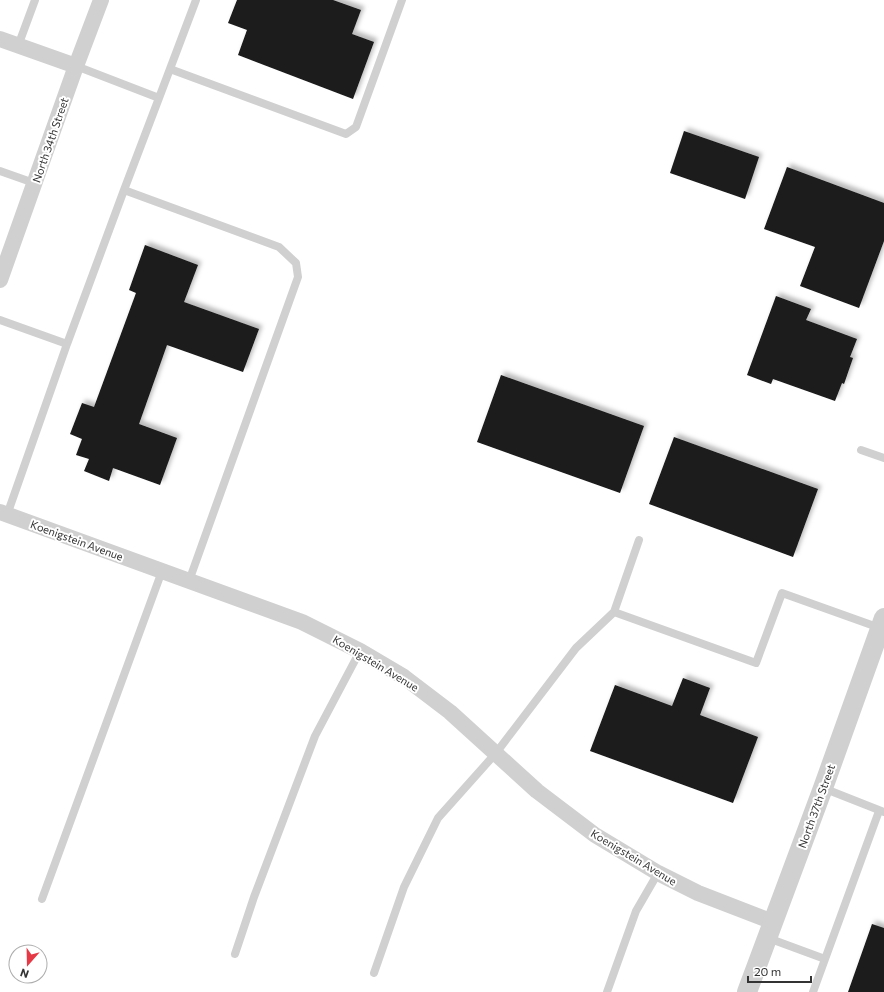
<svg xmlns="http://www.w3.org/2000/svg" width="884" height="992" font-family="Commissioner,sans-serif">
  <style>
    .building { fill: #1a1a1a; filter: url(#shadow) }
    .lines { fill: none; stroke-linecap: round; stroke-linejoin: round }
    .service { stroke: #d0d0d0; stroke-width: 8 }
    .minor { stroke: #d0d0d0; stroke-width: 16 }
    .tertiary { stroke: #d0d0d0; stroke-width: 20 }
    .labels { text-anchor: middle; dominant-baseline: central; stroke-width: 4; stroke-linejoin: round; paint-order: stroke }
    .street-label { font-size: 11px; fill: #333; stroke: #fff }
  </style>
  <defs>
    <filter id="shadow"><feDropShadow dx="3.5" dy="-3.5" stdDeviation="2" flood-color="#0004"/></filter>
  </defs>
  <rect width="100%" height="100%" fill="#fff"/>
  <path class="building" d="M237 0H333L361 10 352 34 374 42 353 99 238 55 247 30 228 23Z
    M684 131 759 157 745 199 670 173Z
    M787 167 884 203V241L859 308 800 286 815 247 764 229Z
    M145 245 198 265 184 302 259 329 243 372 167 345 139 424 177 438 160 485 113 468 109 481 84 471 89 459 76 455 82 439 70 434 82 403 94 407 136 293 129 290Z
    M776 296 811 309 806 320 857 339 850 357 853 358 844 384 842 383 835 401 773 379 771 384 747 375Z
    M501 375 644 426 620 493 477 442Z
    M674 437 818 489 793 557 649 504Z
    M683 678 710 688 700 715 758 737 733 803 590 751 615 685 672 706Z
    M872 924 884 928V992H848Z"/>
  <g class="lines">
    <path class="service" d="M18 46 35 0
      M76 66 159 98 196 0
      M170 69 346 134 356 127 402 0
      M159 98 124 190 279 247 296 263 298 277 189 581
      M0 171 34 183
      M0 320 67 344 7 515
      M67 344 124 190
      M861 450 884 458
      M614 612 639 540
      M823 788 884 812
      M42 899 162 571
      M768 938 825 959
      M235 954 254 897 315 736 360 651
      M374 973 404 887 438 818 496 753 576 648 614 612 756 663 782 593 880 628
      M607 992 636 911 658 873
      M813 992 879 811"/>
    <path class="minor" d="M0 39 76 66
      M0 280 76 66 101 0
      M0 512 302 622 360 651 404 677 450 712 537 791 595 835 658 873 698 893 773 922"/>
    <path class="tertiary" d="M747 992 823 788 884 618"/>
  </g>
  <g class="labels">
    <g class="street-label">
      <text transform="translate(50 140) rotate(-71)">North 34th Street</text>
      <text transform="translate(77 540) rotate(20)">Koenigstein Avenue</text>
      <text transform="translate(376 663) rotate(31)">Koenigstein Avenue</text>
      <text transform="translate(816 806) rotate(-70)">North 37th Street</text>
      <text transform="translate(634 857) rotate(31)">Koenigstein Avenue</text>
    </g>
  </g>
  <g transform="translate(28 964) rotate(200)"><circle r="19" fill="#ffffff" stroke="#adadad"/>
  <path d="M0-3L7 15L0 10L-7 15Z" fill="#e63946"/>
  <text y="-6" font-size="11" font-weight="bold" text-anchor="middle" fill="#333333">N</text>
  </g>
  <path d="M748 976v6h63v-6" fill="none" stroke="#333333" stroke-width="2"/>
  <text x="754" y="976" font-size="12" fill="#333333" stroke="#ffffff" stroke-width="3" paint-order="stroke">20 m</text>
</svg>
